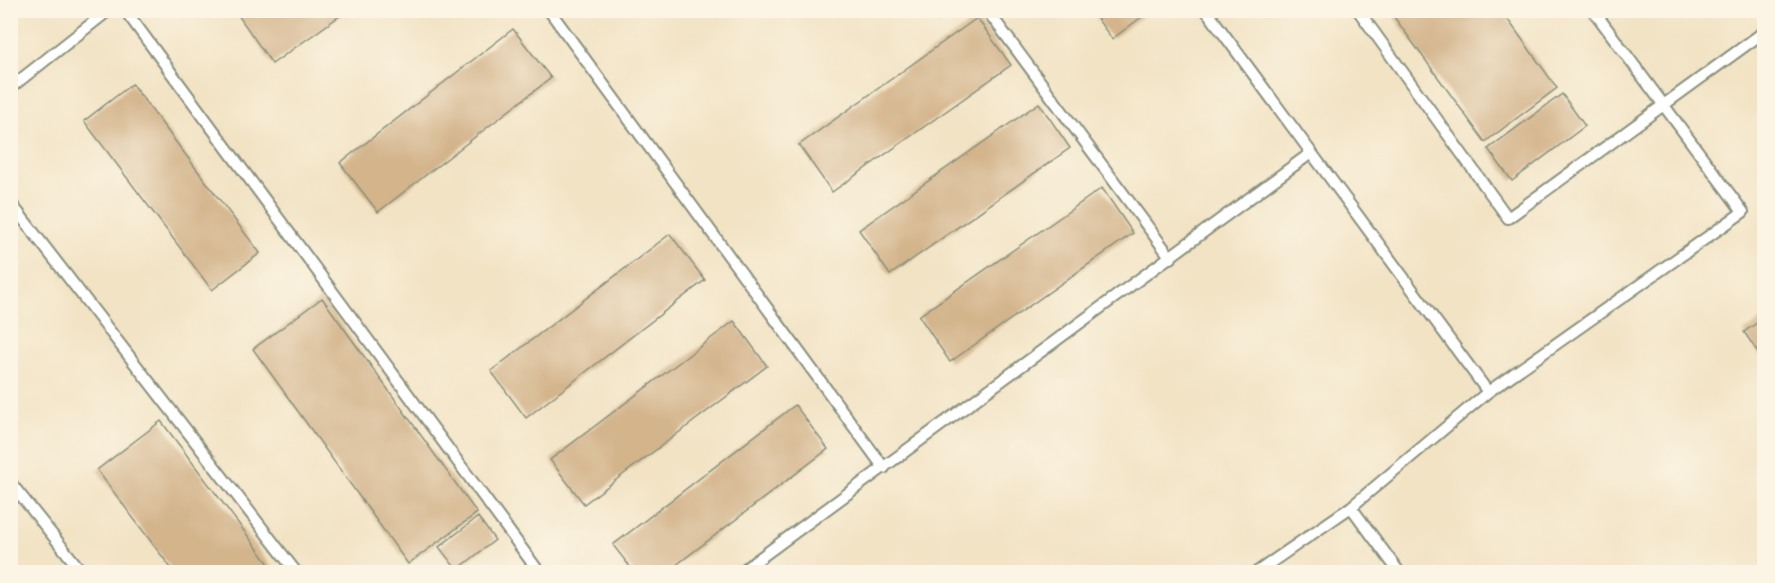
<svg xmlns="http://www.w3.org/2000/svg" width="1775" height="583" font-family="'Sorts Mill Goudy',serif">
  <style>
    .building { fill: #d3b48b }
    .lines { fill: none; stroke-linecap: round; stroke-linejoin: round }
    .service-casing { stroke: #88907c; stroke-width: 14 }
    .service { stroke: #fff; stroke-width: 10 }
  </style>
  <rect width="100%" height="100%" fill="#fcf5e5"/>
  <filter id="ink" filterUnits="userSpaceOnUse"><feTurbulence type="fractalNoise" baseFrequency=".0167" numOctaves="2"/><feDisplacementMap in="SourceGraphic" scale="12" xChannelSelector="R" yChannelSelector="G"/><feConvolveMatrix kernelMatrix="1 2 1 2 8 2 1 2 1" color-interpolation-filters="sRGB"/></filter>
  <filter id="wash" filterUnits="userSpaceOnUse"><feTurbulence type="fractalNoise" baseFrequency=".008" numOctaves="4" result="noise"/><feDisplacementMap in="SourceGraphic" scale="24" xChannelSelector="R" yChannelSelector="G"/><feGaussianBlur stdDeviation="1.35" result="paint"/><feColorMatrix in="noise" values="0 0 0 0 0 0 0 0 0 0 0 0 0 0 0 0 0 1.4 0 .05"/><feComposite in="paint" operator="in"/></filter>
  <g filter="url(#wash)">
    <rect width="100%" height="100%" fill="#f2e3c5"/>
    <g id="blocks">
      <path class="building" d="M244 10H348L272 64 238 15Z
        M1091 10H1151L1112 39Z
        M1389 10H1501L1557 88 1485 142Z
        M977 18 1011 65 832 192 799 145Z
        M513 29 551 78 378 212 340 163Z
        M132 84 260 253 212 290 84 121Z
        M1562 94 1585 126 1512 181 1488 149Z
        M1039 103 1070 148 890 275 859 230Z
        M1102 188 1133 233 950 362 919 316Z
        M670 234 705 280 526 418 491 371Z
        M322 298 477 513 408 564 253 349Z
        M1764 318V361L1744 332Z
        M734 321 767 366 584 504 550 460Z
        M795 405 828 449 667 572H634L613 545Z
        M161 421 275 572H174L97 470Z
        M478 517 495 540 457 570 439 547Z"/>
    </g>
  </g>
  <g filter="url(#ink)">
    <use href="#blocks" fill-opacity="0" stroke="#88907c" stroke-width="1.5"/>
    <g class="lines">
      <g class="service-casing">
        <path id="service" d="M125 10 539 572
          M549 10 884 468
          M987 10 1171 258
          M1206 10 1488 392
          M1358 10 1508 218 1764 32
          M10 88 109 10
          M10 202 296 572
          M10 482 82 572
          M1351 507 1399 572
          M741 572 1311 153
          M1257 572 1351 507 1488 392 1743 212 1593 10"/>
      </g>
      <use href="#service" class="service"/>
    </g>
  </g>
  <rect width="1775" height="583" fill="none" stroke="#fcf5e5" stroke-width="36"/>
</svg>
